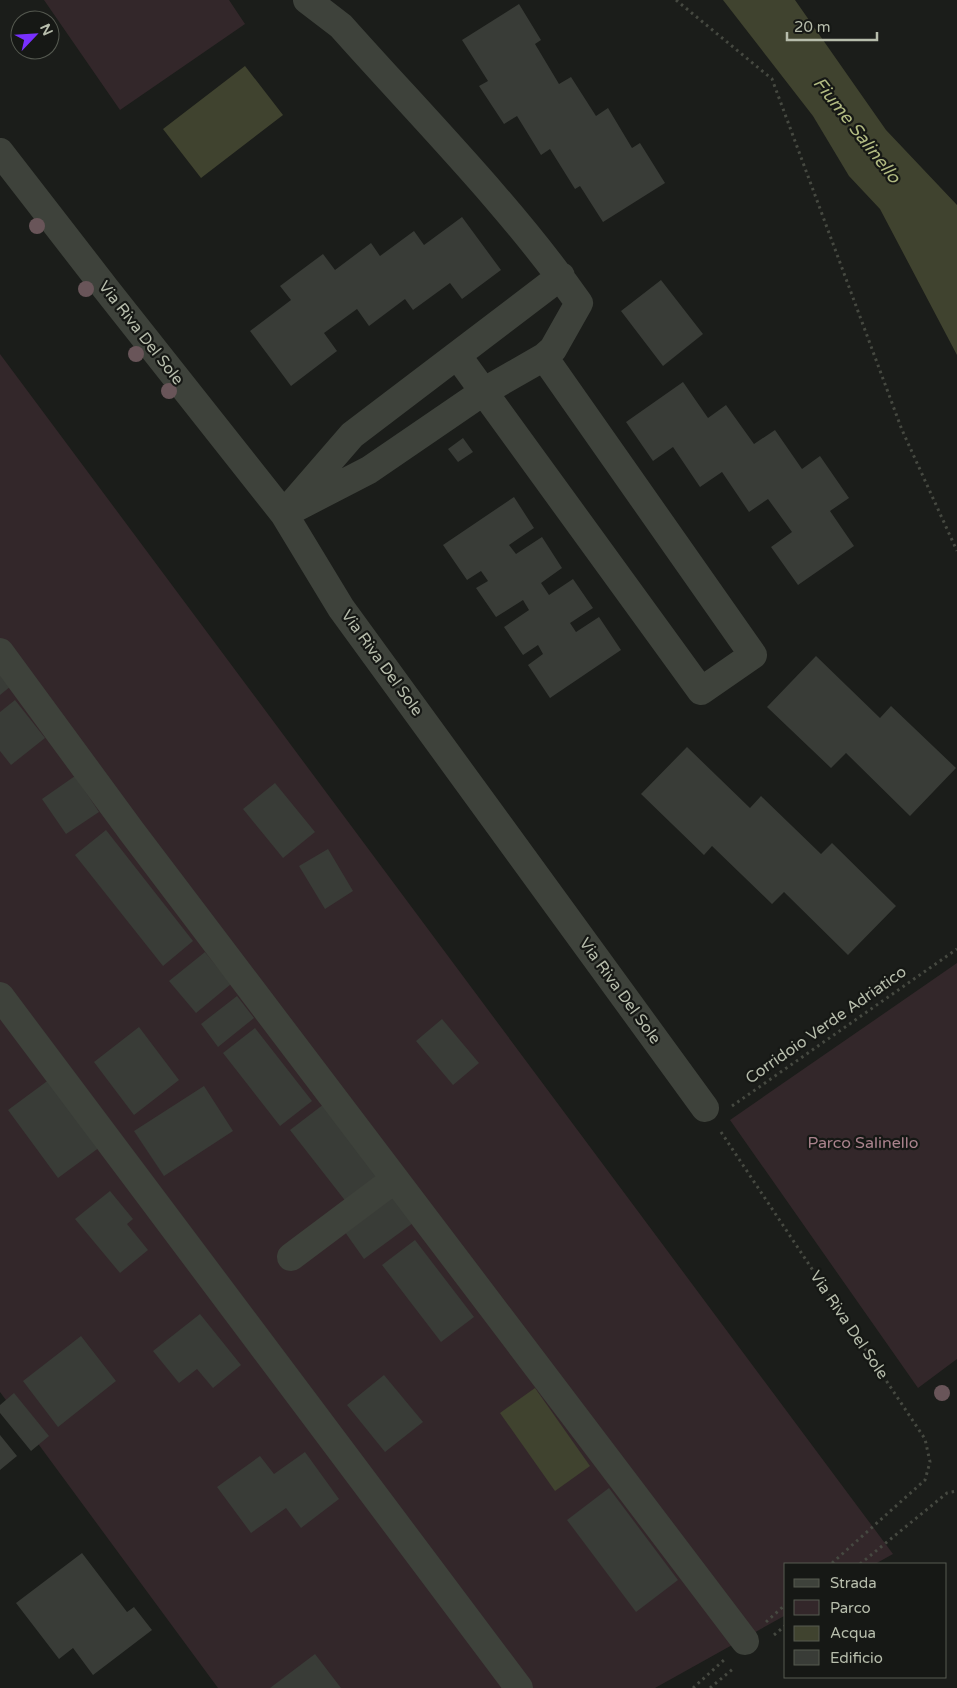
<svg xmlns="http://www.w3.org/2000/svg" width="957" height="1688" font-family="'Varela Round',sans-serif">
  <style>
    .green { fill: #33272a }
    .water { fill: #40432f }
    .building { fill: #393c37 }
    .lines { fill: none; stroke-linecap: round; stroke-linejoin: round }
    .path { stroke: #464941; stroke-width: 3; stroke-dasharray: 2.5 4; stroke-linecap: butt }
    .minor { stroke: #3e423b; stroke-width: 28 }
    .tree { fill: #695559 }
    .labels { text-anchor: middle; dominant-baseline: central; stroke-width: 4.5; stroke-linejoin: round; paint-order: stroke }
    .street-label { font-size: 16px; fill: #b7bdac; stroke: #161815 }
    .park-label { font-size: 16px; fill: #a9828c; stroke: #161815 }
    .water-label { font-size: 18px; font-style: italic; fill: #b1ba81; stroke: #161815 }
  </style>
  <rect width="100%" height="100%" fill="#1b1d1a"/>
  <path class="green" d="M44 0H229L245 24 120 110Z
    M0 354 893 1554 875 1564H786V1615L655 1688H218L0 1392Z
    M957 963V1359L918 1388 730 1120Z"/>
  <path class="water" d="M723 0H795L886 130 957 205V355L880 209 849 176 813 116Z
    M245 66 283 115 201 178 163 129Z
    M535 1388 590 1466 555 1491 500 1413Z"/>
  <path class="building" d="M519 4 541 40 535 44 559 84 571 77 596 116 608 108 632 148 640 143 665 183 603 222 580 186 575 189 550 149 541 155 517 116 504 124 479 86 488 81 462 40Z
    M462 217 501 270 462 299 450 283 413 310 405 299 369 326 357 309 324 333 337 351 291 386 250 331 291 300 280 286 323 254 335 270 371 243 380 256 414 231 424 245Z
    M661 280 703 334 663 366 621 311Z
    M683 382 708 418 726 405 754 444 775 430 802 469 820 456 849 498 830 511 854 546 798 585 771 547 792 532 768 499 749 512 722 472 700 487 673 447 653 461 626 422Z
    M463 438 473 452 458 462 448 449Z
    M514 497 534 528 509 545 516 554 542 537 562 568 541 583 549 595 573 579 593 608 570 623 576 632 599 617 621 650 550 698 528 665 543 654 538 645 523 655 504 627 529 610 523 600 496 617 476 588 488 581 481 571 467 580 443 545Z
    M816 656 880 718 891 706 956 768 910 816 846 753 831 768 767 707Z
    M0 671 11 686 0 695Z
    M15 700 45 738 11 765 0 751V712Z
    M687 747 750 808 761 796 821 854 832 843 896 906 848 955 784 892 772 904 712 846 704 855 641 794Z
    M75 776 99 812 66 834 42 799Z
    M275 783 315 832 283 858 243 809Z
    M106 830 193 941 163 966 75 855Z
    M328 849 353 891 325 909 299 866Z
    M205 952 231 984 196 1013 169 981Z
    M237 996 254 1018 218 1047 201 1024Z
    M442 1019 479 1063 453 1085 416 1041Z
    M139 1027 179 1080 134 1115 94 1062Z
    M255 1028 312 1101 280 1126 223 1053Z
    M50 1079 100 1147 58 1178 8 1110Z
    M204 1086 233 1131 164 1176 134 1131Z
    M324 1104 380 1177 347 1203 290 1130Z
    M389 1189 413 1223 364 1259 340 1225Z
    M110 1191 133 1219 127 1224 148 1250 120 1273 75 1219Z
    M415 1240 474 1317 441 1342 382 1265Z
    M200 1314 241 1365 213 1388 197 1369 179 1383 153 1351Z
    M81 1336 116 1381 58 1427 23 1381Z
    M384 1375 423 1422 385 1452 347 1405Z
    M14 1393 49 1436 31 1451 0 1413V1405Z
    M0 1435 17 1456 0 1470Z
    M305 1452 339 1499 301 1528 286 1508 251 1533 217 1487 260 1456 274 1474Z
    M609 1488 678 1580 636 1612 567 1520Z
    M82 1553 127 1612 134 1607 152 1630 93 1675 73 1648 59 1659 16 1603Z
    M315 1654 341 1688H270Z"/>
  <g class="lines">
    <path class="path" d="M676 0 772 79 902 430 957 551
      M732 1106 957 949
      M721 1132 925 1439 930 1462 925 1480 831 1564
      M860 1564 947 1493 957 1491
      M766 1622 786 1604
      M774 1635 786 1625
      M693 1688 724 1660
      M710 1688 734 1668"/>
    <path class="minor" d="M0 152 106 289 284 514 341 608 705 1108
      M457 355 701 691 753 655 544 357
      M294 502 352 435 561 276
      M284 514 369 470 483 392 544 357 553 349 579 303C509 204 422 117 341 26L307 0
      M0 652 132 832 745 1641
      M0 996 519 1688
      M291 1257 395 1179"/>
  </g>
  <g class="tree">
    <circle cx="37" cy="226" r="8"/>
    <circle cx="86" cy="289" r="8"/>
    <circle cx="136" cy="354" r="8"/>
    <circle cx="169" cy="391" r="8"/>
    <circle cx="942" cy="1393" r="8"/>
  </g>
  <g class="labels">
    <g class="street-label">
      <text transform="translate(141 333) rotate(52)">Via Riva Del Sole</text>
      <text transform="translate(382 663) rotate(54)">Via Riva Del Sole</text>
      <text transform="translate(620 991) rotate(54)">Via Riva Del Sole</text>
      <text transform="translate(826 1025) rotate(-35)">Corridoio Verde Adriatico</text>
      <text transform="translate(849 1325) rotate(56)">Via Riva Del Sole</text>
    </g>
    <g class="park-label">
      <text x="863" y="1143">Parco Salinello</text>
    </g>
    <g class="water-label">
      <text transform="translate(857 130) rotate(52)">Fiume Salinello</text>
    </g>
  </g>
  <rect x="784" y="1563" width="162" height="115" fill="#161815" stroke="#565a51"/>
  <rect x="794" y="1579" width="25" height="8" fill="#3e423b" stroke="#565a51"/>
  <text x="830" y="1588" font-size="15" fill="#b7bdac">Strada</text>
  <rect x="794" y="1600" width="25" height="15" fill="#33272a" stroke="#565a51"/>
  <text x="830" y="1613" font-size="15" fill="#b7bdac">Parco</text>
  <rect x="794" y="1626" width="25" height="15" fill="#40432f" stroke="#565a51"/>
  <text x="830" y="1638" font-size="15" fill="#b7bdac">Acqua</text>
  <rect x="794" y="1650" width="25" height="15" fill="#393c37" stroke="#565a51"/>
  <text x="830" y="1663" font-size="15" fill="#b7bdac">Edificio</text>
  <g transform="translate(35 35) rotate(65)"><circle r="24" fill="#161815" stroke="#565a51"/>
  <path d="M0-4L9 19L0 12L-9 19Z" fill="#7930ff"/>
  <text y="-8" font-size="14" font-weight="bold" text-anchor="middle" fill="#b7bdac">N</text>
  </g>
  <path d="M787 32v8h90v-8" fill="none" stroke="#b7bdac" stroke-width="2.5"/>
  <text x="794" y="32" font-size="15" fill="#b7bdac" stroke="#161815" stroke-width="4" paint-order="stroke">20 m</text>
</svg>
